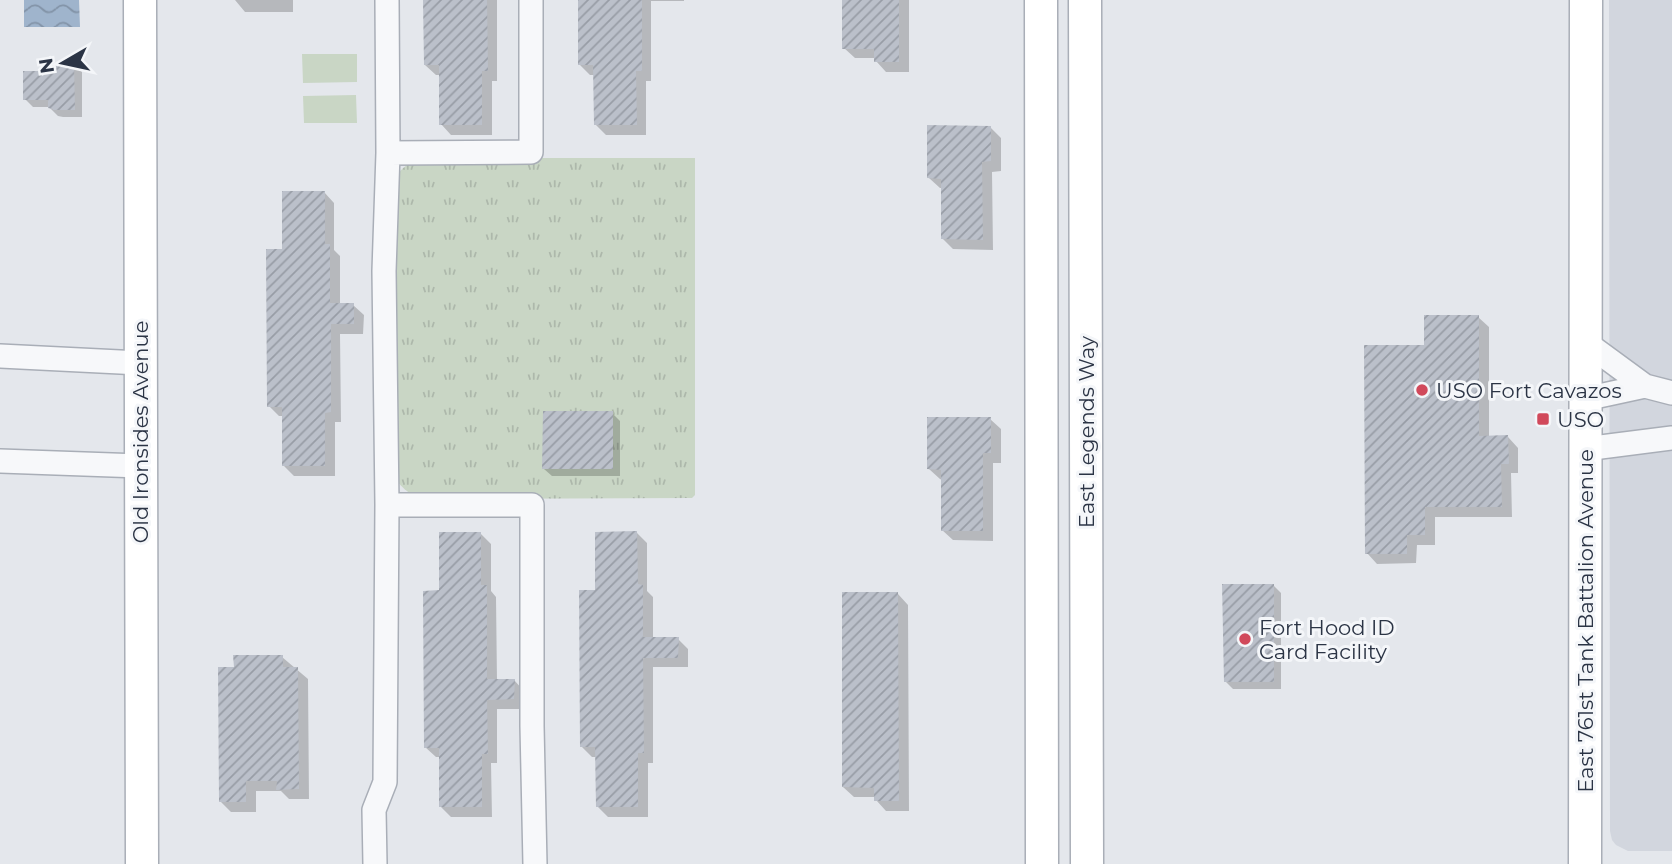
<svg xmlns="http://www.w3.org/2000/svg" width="1672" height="864" font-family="Montserrat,sans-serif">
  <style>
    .built { fill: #d2d6de }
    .grass { fill: url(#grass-tufts) }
    .pitch { fill: #c9d6c5 }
    .water { fill: url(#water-waves) }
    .shadow { fill: #0003 }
    .building { fill: url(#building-hatch) }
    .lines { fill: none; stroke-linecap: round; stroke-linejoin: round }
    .street-casing { stroke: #a9aeb7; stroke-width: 26 }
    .secondary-casing { stroke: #a9aeb7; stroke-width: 35 }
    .street { stroke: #f7f8fa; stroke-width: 23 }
    .secondary { stroke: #fff; stroke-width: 32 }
    .poi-dot { fill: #d1495b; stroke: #f4f6f9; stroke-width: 2.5 }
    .labels { text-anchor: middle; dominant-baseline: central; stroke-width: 6; stroke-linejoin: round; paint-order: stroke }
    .poi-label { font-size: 21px; fill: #2b3445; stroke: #f4f6f9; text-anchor: start }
    .street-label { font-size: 21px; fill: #2b3445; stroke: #f4f6f9 }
  </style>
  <defs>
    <pattern id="grass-tufts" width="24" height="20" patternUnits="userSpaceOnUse" patternTransform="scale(1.75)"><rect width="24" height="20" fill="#c9d6c5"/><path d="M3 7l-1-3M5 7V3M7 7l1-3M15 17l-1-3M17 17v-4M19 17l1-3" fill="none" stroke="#adb8ab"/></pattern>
    <pattern id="water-waves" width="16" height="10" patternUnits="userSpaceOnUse" patternTransform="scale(1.75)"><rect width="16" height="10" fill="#9fb4cc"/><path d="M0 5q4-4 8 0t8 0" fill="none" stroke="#8293a7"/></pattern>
    <pattern id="building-hatch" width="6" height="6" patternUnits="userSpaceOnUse" patternTransform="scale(1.75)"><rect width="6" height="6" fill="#bbc0ca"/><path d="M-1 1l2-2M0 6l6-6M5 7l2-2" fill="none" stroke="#989da6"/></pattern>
  </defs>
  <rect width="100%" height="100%" fill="#e4e7ec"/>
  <path class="built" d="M1609 0H1672V851H1628L1616 845 1612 840 1610 831Z"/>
  <path class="grass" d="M423 158H695V495L692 498 430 499C413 498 403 490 393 476L392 188C398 169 404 165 423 158Z"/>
  <path class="pitch" d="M302 54H357V82L303 83Z
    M356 95 357 123H304L303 96Z"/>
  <path class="water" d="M24 0H79L80 27H24Z"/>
  <path class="shadow" d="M235 0H293V12H245Z
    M425 0H497V81H492V135H451L441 124V75H436L425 65Z
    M580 0H684V1H651V81H646V135H606L595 124V75H590L580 65Z
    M844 0H909V72H886L876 61V58H855L844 48Z
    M74 64 82 72V117H63L58 116 49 107H33L25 99 49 73Z
    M990 127 1001 138V171L992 172 993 250 953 249 942 238V188H940L929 178Z
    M324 192 334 203V250L340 256V305H353L364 315 363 334H340L341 422H335V476H294L284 466V416H279L269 406 284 251Z
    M1478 317 1489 327V437H1508L1518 448V473H1511L1512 517H1435V545H1417L1416 563 1377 564 1367 553 1426 347Z
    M612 413 620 421V476H552L544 469Z
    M990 419 1001 429V463H993V541L953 540 942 530V480L940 479 929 469Z
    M480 533 491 544V591L496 597 497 681 514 680 524 691V709H497V763H491L492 817H451L441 807V757H436L425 747 441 592Z
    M637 533 647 543V591L653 597V639H678L688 649V667H653V763H648V817H608L597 806V757H592L582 747 597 592Z
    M1273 585 1281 593V689H1233L1225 681Z
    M898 594 908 605 909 811H886L876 800V797H854L843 787Z
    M282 657 308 679 309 799H289L281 791H256V812H231L221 802 235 669Z"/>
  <path class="building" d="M423 0H487L488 71H482V125H439V65H424Z
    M578 0H642V71H636L637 125H594L593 65H578Z
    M842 0H899V62H874V49H842Z
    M74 62 75 110H53V109L48 108V100H23V71H48V63Z
    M927 125 991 126V161L982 162 983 240 941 239V179L927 178Z
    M282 191H325V244H330V303H354V324H331V412L325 413V466H282V407H267L266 249H282Z
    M1424 315H1479V436L1508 435 1509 464H1501L1502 507H1425V535H1407V554H1365L1364 345H1424Z
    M543 411H613V469H542Z
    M927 417H991V453H983V531H941V470L927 469Z
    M637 531 638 584 643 585V637H679L678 658H643L644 753H638V807H596L595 747H580L579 590H595V532Z
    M439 532H481V585H487V679H515L514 699 487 700 488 754H482V807H439V748H424L423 591 439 590Z
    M1222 584H1274V682H1224Z
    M842 592H898L899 801H874V788L842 787Z
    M233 655H283V667H298L299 789 276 790 277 781H246V802H219L218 667H234Z"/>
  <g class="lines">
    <g class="street-casing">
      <path id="street" d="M388 153 531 152V0
        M1585 342 1645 386
        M0 356 140 363
        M1585 399 1645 386 1672 393
        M1585 449 1672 438
        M0 461 140 466
        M387 505H532V726L535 864
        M375 864 374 810 385 782 387 505 384 271 388 153 387 0"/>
    </g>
    <g class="secondary-casing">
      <path id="secondary" d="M140 0 142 864
        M1041 0 1042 864
        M1085 0 1087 864
        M1585 864 1586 0"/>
    </g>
    <use href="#street" class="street"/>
    <use href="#secondary" class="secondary"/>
  </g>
  <g class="poi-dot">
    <circle cx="1422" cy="390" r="7"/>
    <rect x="1536" y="412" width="14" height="14" rx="3.5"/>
    <circle cx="1245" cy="639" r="7"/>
  </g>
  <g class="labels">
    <g class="poi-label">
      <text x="1436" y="390">USO Fort Cavazos</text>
      <text x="1557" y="419">USO</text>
      <text x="1259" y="627">Fort Hood ID<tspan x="1259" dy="24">Card Facility</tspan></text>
    </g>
    <g class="street-label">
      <text transform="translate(140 432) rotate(-90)">Old Ironsides Avenue</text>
      <text transform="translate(1086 432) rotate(-90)">East Legends Way</text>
      <text transform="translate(1585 621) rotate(-90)">East 761st Tank Battalion Avenue</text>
    </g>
  </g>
  <g transform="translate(63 63) rotate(261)" stroke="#f4f6f9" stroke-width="5" paint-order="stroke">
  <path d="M0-5L12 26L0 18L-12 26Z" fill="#2b3445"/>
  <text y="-10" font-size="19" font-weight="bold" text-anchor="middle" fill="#2b3445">N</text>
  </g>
</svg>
